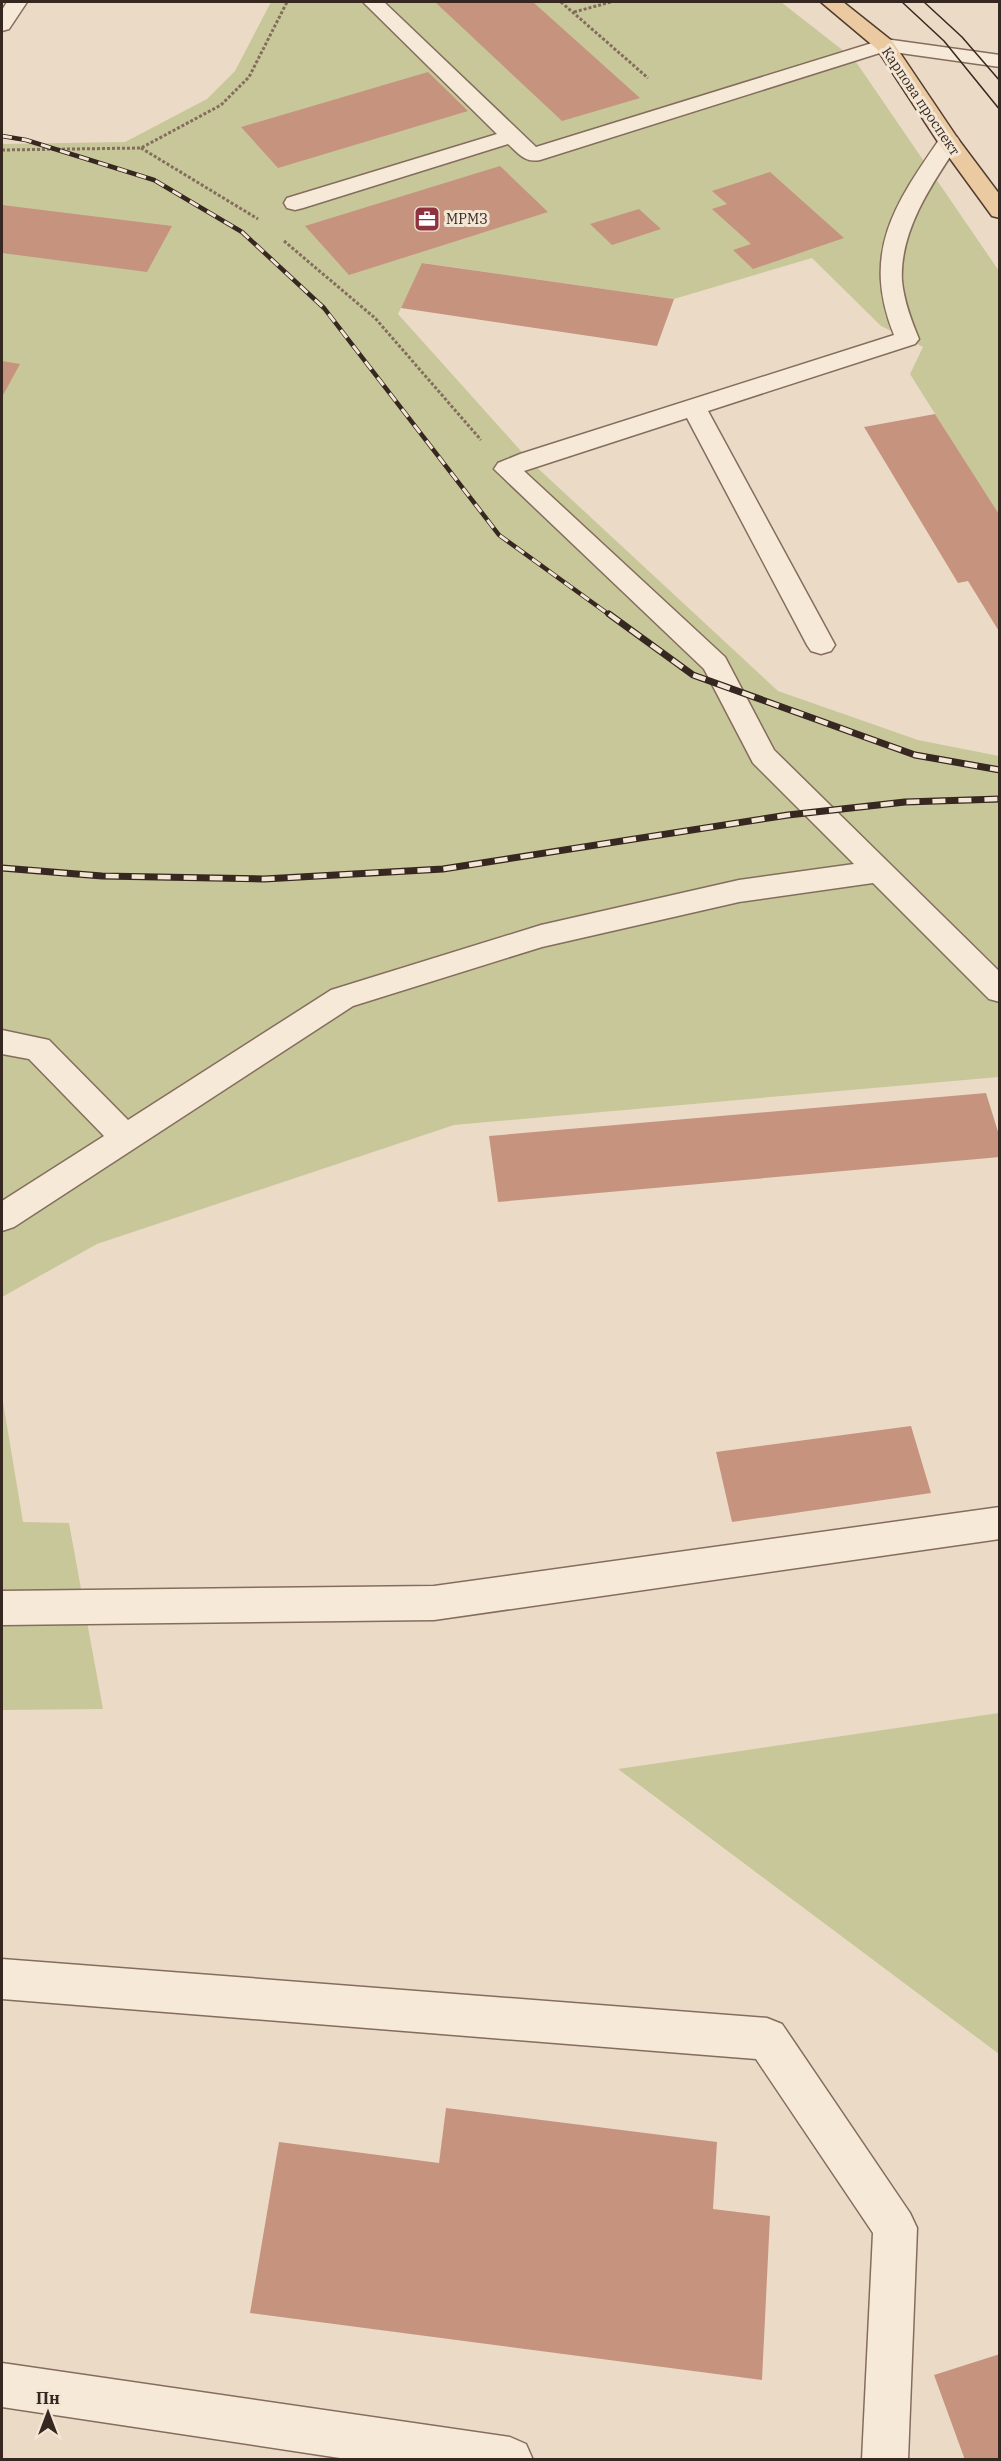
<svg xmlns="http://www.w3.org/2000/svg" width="1001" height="2461" font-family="'IBM Plex Serif',serif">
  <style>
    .green { fill: #c8c79a }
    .building { fill: #c6937f }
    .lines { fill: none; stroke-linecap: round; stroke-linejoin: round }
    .minor-casing { stroke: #846d5d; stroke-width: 3 }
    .major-casing { stroke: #523c31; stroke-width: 3 }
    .path { stroke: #846d5d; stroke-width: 3; stroke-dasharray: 3 2; stroke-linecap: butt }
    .minor { fill: #f6e9d8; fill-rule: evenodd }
    .major { fill: #ebcaa1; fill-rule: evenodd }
    .tram { stroke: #362720; stroke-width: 1.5 }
    .rail-far1-casing { stroke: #362720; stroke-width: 4.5 }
    .rail-casing { stroke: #362720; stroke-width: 7 }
    .rail-far1 { stroke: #f3e6d5; stroke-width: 3; stroke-dasharray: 10; stroke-linecap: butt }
    .rail { stroke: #f3e6d5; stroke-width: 4.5; stroke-dasharray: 13; stroke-linecap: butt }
    .labels { text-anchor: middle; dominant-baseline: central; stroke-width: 6; stroke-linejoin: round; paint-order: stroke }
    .far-street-label { font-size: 14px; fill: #362720; stroke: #f3e6d5 }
    .far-poi-label { font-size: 14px; fill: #362720; stroke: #f3e6d5; text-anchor: start }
  </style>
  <rect width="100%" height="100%" fill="#ebdbc6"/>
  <path class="green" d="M271 2H781L854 59 999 271V516L910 374 923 347 881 326 812 258 674 299 423 263 398 314 529 460 778 691 918 740 999 756V1077L454 1125 97 1244 2 1297V144L125 142 207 99 235 71Z
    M2 1396 23 1522 69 1523 103 1709 2 1710Z
    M999 1713V2054L618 1769Z"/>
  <path class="building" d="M435 2H533L640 98 562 121Z
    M428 72 468 111 278 168 241 127Z
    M500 166 548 212 349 275 305 226Z
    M770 172 844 238 753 269 733 250 751 244 712 209 727 204 712 191Z
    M2 205 172 226 147 272 2 253Z
    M639 209 661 229 612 245 590 224Z
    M422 263 674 299 657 346 401 308Z
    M2 361 20 364 2 397Z
    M935 414 1000 516V633L968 581 958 583 864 427Z
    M986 1093 1000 1138V1157L498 1202 489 1136Z
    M911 1426 931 1493 732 1522 716 1452Z
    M446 2108 717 2142 713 2209 770 2216 762 2380 250 2313 279 2142 439 2163Z
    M1000 2354V2460H965L934 2375Z"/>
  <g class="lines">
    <g class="minor-casing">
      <path id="minor" d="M7 2H27L9 29 2 31V10Z
        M363 2H384L536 147 885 39 1000 55V67L886 51 540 160C525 163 519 154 508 144L303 208 295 210 287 208 284 203 287 198 497 134Z
        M949 135 957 137 960 142C933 182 899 231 902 281 904 301 911 320 919 339L915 344 708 411 835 645 831 651 821 654 811 651 807 645 687 418 524 471 725 657 774 750 1000 972V1002L989 999 873 883 739 902 542 947 353 1006 14 1227 2 1231V1201L104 1136 29 1059 2 1054V1030L49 1040 128 1120 331 990 541 925 739 880 854 864 753 763 704 669 494 469 498 463 520 454 894 335C861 253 894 205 941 137Z
        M1000 1507V1539L434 1620 2 1625V1591L434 1586Z
        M2 1959 767 2018 782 2024 910 2213 917 2228 908 2460H862L873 2233 756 2059 2 1999Z
        M2 2363 510 2437 526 2444 533 2460H353L2 2407Z"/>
    </g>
    <g class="major-casing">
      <path id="major" d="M821 2H843L892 41 958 139 1000 195V218L992 216 938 142 877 49Z"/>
    </g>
    <path class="path" d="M561 2 648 78
      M574 12 611 2
      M141 148 258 219
      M2 150 141 148 221 105 249 77 287 2
      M284 241 375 318 481 440"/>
    <use href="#minor" class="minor"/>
    <use href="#major" class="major"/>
    <path class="tram" d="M902 2 944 41 1000 110
      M924 2 962 37 1000 81"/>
    <g class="rail-far1-casing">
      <path id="rail-far1" d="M2 136 26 140 154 180 242 232 324 308 499 535 611 616"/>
    </g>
    <g class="rail-casing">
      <path id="rail" d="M609 614 693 675 915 755 1000 770
        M2 868 102 876 264 879 443 869 788 815 905 802 1000 799"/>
    </g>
    <use href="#rail-far1" class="rail-far1"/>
    <use href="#rail" class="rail"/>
  </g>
  <defs>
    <g id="office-square" transform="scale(1.35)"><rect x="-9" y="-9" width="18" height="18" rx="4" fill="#8e323f" stroke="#f3e6d5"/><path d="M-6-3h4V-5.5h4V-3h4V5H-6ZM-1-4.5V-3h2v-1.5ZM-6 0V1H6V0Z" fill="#fff"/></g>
  </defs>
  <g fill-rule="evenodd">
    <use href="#office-square" x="427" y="219"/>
  </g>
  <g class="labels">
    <g class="far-street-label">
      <text transform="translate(921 101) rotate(56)">Карпова проспект</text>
    </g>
    <g class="far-poi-label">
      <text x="446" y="219">МРМЗ</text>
    </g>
  </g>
  <rect width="1001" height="2461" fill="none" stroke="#362720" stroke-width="6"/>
  <g transform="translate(48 2413)" stroke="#f3e6d5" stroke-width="4.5" paint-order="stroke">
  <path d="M0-4.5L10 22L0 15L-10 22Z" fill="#362720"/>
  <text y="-9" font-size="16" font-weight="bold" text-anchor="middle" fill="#362720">Пн</text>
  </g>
</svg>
